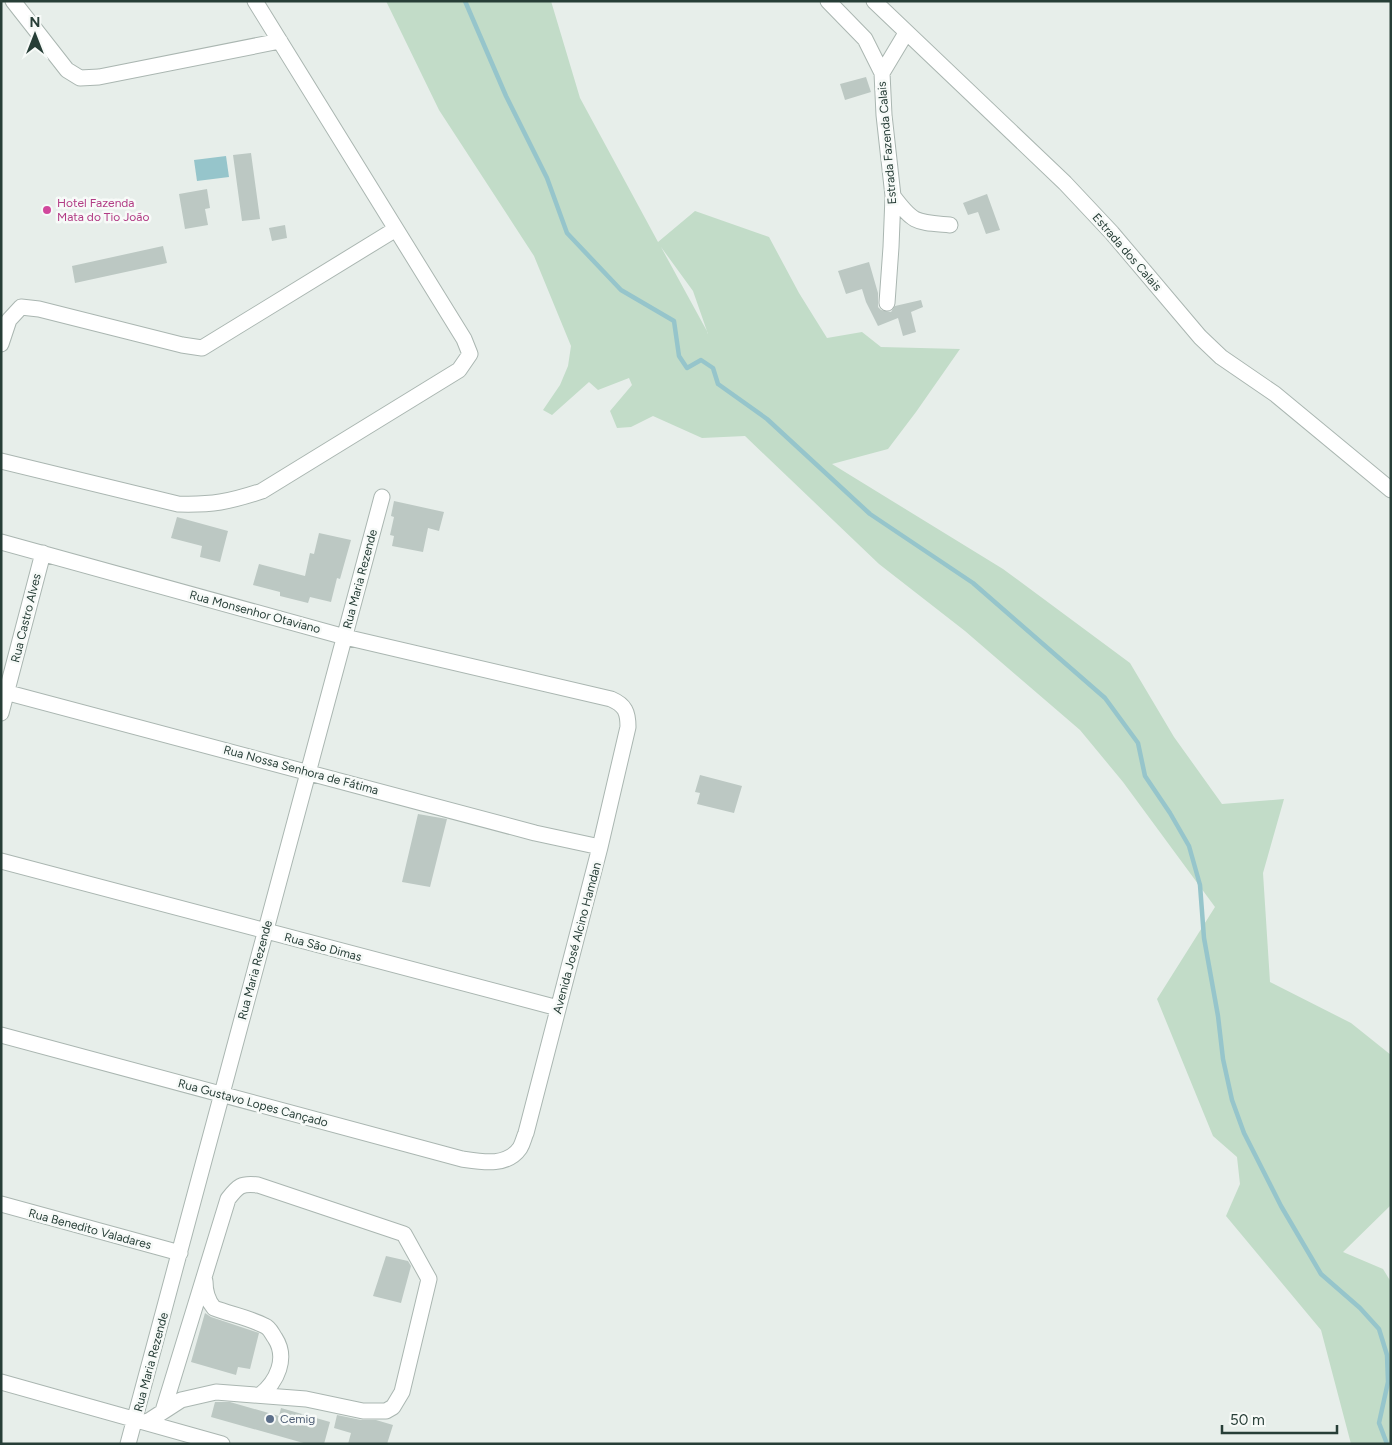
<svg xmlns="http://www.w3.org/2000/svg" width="1392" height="1445" font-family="Figtree,sans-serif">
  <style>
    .green { fill: #c2dcc8; fill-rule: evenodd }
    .water { fill: #96c5cb }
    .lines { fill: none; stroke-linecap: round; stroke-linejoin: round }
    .stream { stroke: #96c5cb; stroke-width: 4.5 }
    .building { fill: #bcc8c3 }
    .minor-casing { stroke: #aab6b1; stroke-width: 17 }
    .minor { stroke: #fff; stroke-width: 15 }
    .hotel-dot { fill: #d1479c; stroke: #f7faf8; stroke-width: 2 }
    .service-dot { fill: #5c6f8a; stroke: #f7faf8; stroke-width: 2 }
    .labels { text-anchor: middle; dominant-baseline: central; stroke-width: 5; stroke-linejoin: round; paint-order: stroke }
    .street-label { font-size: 12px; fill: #273e37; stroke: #f7faf8 }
    .hotel-label { font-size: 12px; fill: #b23c85; stroke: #f7faf8; text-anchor: start }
    .service-label { font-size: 12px; fill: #4e5e75; stroke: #f7faf8; text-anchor: start }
  </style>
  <rect width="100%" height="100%" fill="#e7eeea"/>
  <path class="green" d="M386 1H551L580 98 658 242 695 211 769 237 799 293 827 338 862 332 881 347 960 349 916 412 888 449 832 464 1003 569 1130 663 1174 737 1222 804 1284 799 1263 873 1270 982 1351 1023 1391 1055V1205L1343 1252 1383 1269 1391 1282V1444H1351L1321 1330 1226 1216 1240 1184 1237 1157 1213 1136 1157 999 1215 907 1123 782 1080 730 965 631 879 564 745 436 702 438 653 416 631 427 617 428 610 411 632 385 629 378 598 390 589 382 552 415 543 410 560 385 568 366 571 346 534 256 439 110ZM661 247 693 291 708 334V333Z"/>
  <path class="water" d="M226 156 229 177 197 181 194 160Z"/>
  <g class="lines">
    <path class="stream" d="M465 1 506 96 547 178 567 233 621 290 674 321 679 356 687 368 701 360 713 368 718 384 767 419 870 514 973 583 1105 698 1138 743 1145 776 1170 813 1189 846 1200 885 1204 938 1218 1016 1223 1059 1232 1100 1244 1133 1281 1206 1321 1274 1360 1308 1379 1329 1387 1355 1388 1382 1379 1423 1387 1444"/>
  </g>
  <path class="building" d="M866 77 871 92 845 100 840 84Z
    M251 153 260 219 242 221 233 155Z
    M207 189 210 208 205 209 208 225 185 229 179 194Z
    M987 194 1000 230 986 234 978 212 968 215 963 203Z
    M285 225 287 238 272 241 269 228Z
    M163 246 167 263 75 283 72 266Z
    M869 262 878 293V307L881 310 891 312 895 306 921 300 923 307 911 312 916 332 903 336 898 318 878 326 866 302 862 289 846 294 838 271Z
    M394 501 444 512 439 531 428 528 423 552 392 546 394 536 390 535 394 517 391 516Z
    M177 517 228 531 220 562 200 557 202 546 171 538Z
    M319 533 351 540 340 579 337 578 331 602 310 597 308 603 280 596V592L253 585 259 564 305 576 310 553 314 554Z
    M700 775 742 786 734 813 697 804 700 793 695 792Z
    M418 814 447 819 430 887 402 882Z
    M386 1256 408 1261 411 1266 401 1303 373 1296Z
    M205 1313 211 1317 259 1333 250 1369 238 1367 236 1375 191 1362Z
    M215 1402H230L279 1416 281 1408 330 1422 324 1444H307L211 1417Z
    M337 1415 361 1420H376L393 1425 387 1444H348L351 1433 334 1428Z"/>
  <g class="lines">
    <g class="minor-casing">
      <path id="minor" d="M13 1 67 70 80 78 99 77 280 41
        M828 1 865 39 882 73 884 115 893 196 891 247 887 303
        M874 1 1065 183 1112 233 1200 337 1221 357 1275 394 1391 490
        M882 73 906 33
        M893 196C914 224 916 222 950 225
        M1 344 9 320 21 307 39 309 182 345 202 348 396 229
        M1 461 178 504C212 505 229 502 262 491L459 370 470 354 464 339 255 1
        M1 542 345 637 611 699C625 705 628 712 628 727L600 847 526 1133C524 1137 523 1143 520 1148 507 1167 482 1162 462 1159L1 1035
        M1 691 535 833 600 847
        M1 713 43 553
        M1 861 558 1008
        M1 1204 180 1253
        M205 1281C205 1292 207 1300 214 1308 230 1314 250 1318 265 1326 270 1328 272 1334 275 1338 288 1358 277 1382 260 1395
        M1 1382 222 1444
        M147 1422 181 1400 216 1392 306 1399 363 1411H386L393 1407 402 1392 429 1279 404 1234 258 1185C241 1183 238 1186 228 1199L163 1411
        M128 1444 382 497"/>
    </g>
    <use href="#minor" class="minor"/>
  </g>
  <circle class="hotel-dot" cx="47" cy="210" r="5"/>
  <circle class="service-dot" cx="270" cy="1419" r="5"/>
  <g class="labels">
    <g class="street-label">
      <text transform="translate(887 143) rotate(-95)">Estrada Fazenda Calais</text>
      <text transform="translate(1127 252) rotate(49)">Estrada dos Calais</text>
      <text transform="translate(360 579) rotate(-75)">Rua Maria Rezende</text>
      <text transform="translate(255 612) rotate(15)">Rua Monsenhor Otaviano</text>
      <text transform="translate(26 618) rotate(-76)">Rua Castro Alves</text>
      <text transform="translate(301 770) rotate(15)">Rua Nossa Senhora de Fátima</text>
      <text transform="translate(577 938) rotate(-75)">Avenida José Alcino Hamdan</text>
      <text transform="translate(323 947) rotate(15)">Rua São Dimas</text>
      <text transform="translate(255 970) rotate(-75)">Rua Maria Rezende</text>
      <text transform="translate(253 1103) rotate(15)">Rua Gustavo Lopes Cançado</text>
      <text transform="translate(90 1229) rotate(15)">Rua Benedito Valadares</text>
      <text transform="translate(151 1362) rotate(-75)">Rua Maria Rezende</text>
    </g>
    <g class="hotel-label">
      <text x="57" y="203">Hotel Fazenda<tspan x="57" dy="14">Mata do Tio João</tspan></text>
    </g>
    <g class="service-label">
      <text x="280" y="1419">Cemig</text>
    </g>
  </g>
  <rect width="1392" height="1445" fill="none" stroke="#273e37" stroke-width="5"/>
  <g transform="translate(35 35)" stroke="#f7faf8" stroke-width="4" paint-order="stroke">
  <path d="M0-4L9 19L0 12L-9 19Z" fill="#273e37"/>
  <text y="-8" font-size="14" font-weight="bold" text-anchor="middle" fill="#273e37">N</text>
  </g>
  <path d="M1222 1425v8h115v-8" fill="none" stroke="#273e37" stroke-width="2.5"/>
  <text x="1230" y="1425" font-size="15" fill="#273e37" stroke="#f7faf8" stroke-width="4" paint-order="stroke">50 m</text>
</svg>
